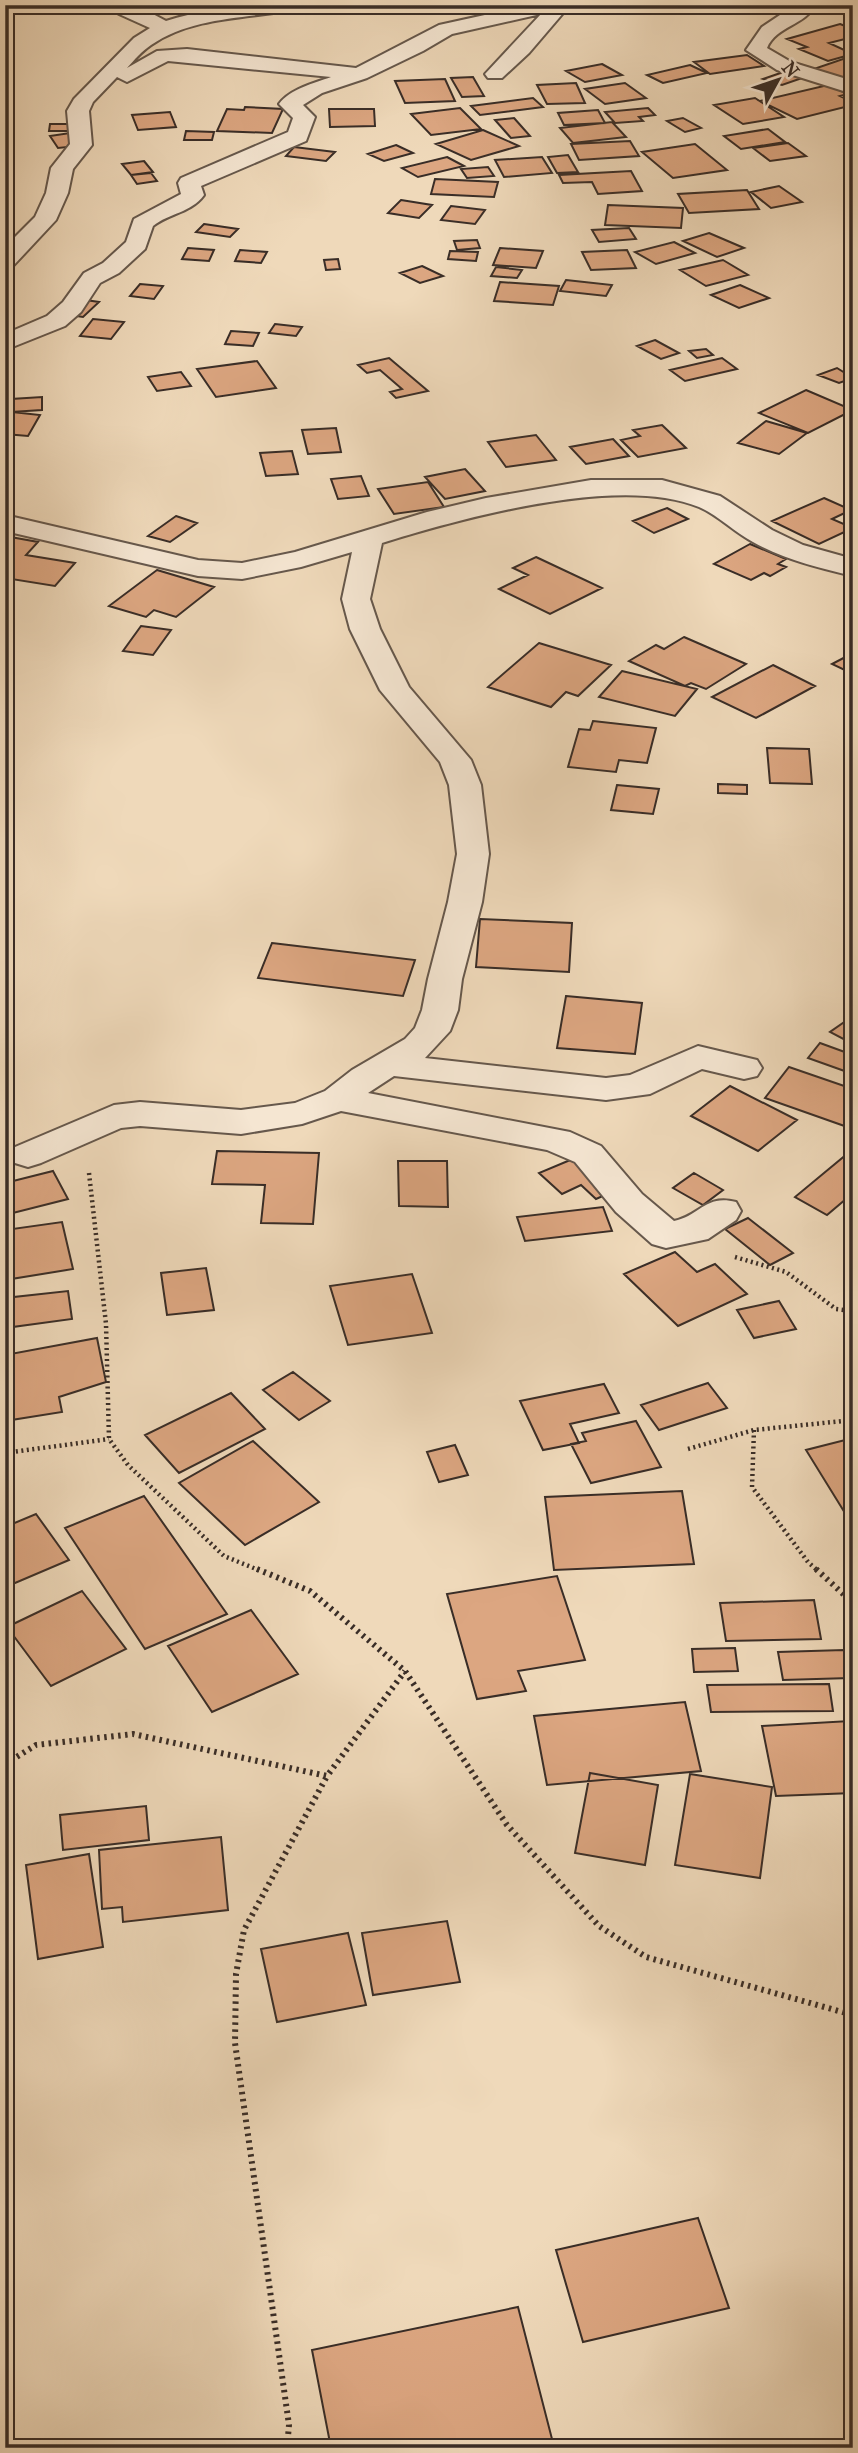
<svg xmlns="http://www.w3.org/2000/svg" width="858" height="2453" font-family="'IM FELL French Canon',serif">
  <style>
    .building { fill: #dca681; stroke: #392d27; stroke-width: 2 }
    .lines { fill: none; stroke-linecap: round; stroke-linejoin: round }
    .minor-casing { stroke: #66584c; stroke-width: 4 }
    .path-far1 { stroke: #392d27; stroke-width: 4.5; stroke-dasharray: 2 3.5; stroke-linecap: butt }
    .path { stroke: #392d27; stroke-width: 6; stroke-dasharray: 2.5 4.5; stroke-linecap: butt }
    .minor { fill: #f5e6d2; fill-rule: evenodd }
  </style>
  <rect width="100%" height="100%" fill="#efd9ba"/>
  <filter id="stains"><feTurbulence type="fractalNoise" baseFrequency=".00286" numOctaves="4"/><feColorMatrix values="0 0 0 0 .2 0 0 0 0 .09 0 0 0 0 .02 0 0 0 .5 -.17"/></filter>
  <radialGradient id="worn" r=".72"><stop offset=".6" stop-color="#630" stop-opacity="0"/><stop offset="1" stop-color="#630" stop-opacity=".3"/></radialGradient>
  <path class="building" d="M683 5H723L709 12Z
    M840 24 853 29V37L829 43 853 54 828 61 799 49 807 47 787 39Z
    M747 55 764 66 710 74 694 62Z
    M843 59 853 62V75L838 81 808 71Z
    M602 64 622 75 585 82 566 71Z
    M690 65 707 73 663 83 647 75Z
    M786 71 805 77 782 85 763 79Z
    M473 77 484 96 462 97 451 78Z
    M445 79 455 101 405 103 395 81Z
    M576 83 585 103 547 104 537 85Z
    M625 83 646 98 605 104 585 89Z
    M828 85 848 94 840 96 853 102V105L797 119 760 101Z
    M533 98 543 107 480 115 471 106Z
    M755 98 784 117 743 124 714 105Z
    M245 107 283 109 272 133 217 131 227 109 244 110Z
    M460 108 481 129 431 135 411 114Z
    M648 108 655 115 639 117 643 121 615 123 605 112Z
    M329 109H374L375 126 330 127Z
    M598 110 605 123 564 125 558 113Z
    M170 112 176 127 138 130 132 115Z
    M514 118 530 136 511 138 495 120Z
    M683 118 701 128 685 132 667 121Z
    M612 122 626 137 573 143 560 128Z
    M50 124H75L74 131H49Z
    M768 129 785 142 741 149 724 136Z
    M483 130 519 146 471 160 436 144Z
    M186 131 214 132 212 140H184Z
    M70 133 78 146 58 148 50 136Z
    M630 141 639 156 579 160 571 144Z
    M788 143 806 156 770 161 753 148Z
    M695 144 727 170 673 178 642 152Z
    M396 145 413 153 384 161 368 154Z
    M294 147 335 152 326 161 286 156Z
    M568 155 578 172 557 173 548 157Z
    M447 157 464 166 418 177 402 168Z
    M542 157 552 173 504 177 495 160Z
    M144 161 153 172 131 175 122 164Z
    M488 167 494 176 467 178 461 169Z
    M631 171 642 191 598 194 592 182 563 183 559 175Z
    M151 173 157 181 137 184 131 175Z
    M435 179 498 182 494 197 431 194Z
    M779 186 802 202 771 208 751 192Z
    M747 190 759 209 689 213 678 194Z
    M401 200 432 205 419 218 388 213Z
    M608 205 683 208 681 228 605 225Z
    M451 206 485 210 475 224 441 220Z
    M204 224 238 229 230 237 196 232Z
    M629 228 636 239 599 242 592 230Z
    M709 233 744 248 717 257 683 241Z
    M477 240 480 248 457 250 454 241Z
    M674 242 695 253 656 264 635 252Z
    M188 248 214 250 209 261 182 259Z
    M500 248 543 251 536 268 493 265Z
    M240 250 267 252 261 263 235 261Z
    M627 250 636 268 591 270 582 252Z
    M450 251 478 252 476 261 448 259Z
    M338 259 340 269 326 270 324 260Z
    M723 260 748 275 706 286 680 270Z
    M422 266 443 276 420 283 400 273Z
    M496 267 522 270 517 278 491 276Z
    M566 280 612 285 606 296 560 291Z
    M500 282 559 286 553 305 494 301Z
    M140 284 163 286 154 299 130 296Z
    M740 285 769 298 739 308 711 295Z
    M72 298 99 302 83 317 57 313Z
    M93 319 124 322 111 339 80 336Z
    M275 324 302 327 296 336 269 333Z
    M231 331 259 333 253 346 225 344Z
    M655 340 679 353 661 359 637 346Z
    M706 349 713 355 697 358 689 351Z
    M389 358 428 391 396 398 390 392 402 389 380 370 367 373 358 365Z
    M722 358 737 369 685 381 670 370Z
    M257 361 276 388 216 397 197 369Z
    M837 368 853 378 839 383 818 375Z
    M181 372 191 386 157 391 148 377Z
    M806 390 853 410 808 433 759 413Z
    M42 397V410L11 412V399Z
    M12 412 40 415 28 436 5 434V423Z
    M766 421 807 433 779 454 738 443Z
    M662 425 686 448 638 457 621 440 640 436 633 430Z
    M336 428 341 452 308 454 302 430Z
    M536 435 556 460 506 467 488 442Z
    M613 439 629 456 586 464 570 447Z
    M292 451 298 474 266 476 260 453Z
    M465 469 485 491 445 499 425 477Z
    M361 476 369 496 338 499 331 479Z
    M428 482 444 507 394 514 378 489Z
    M824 498 851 510 832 519 853 528 819 544 772 521Z
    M667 508 688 519 654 533 633 521Z
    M176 516 197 523 170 542 148 536Z
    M5 536 38 542 26 555 75 563 55 586 5 578Z
    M750 544 786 559 778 564 786 567 770 576 764 573 751 580 714 564Z
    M536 557 602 588 550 614 499 589 528 575 513 568Z
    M157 570 214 587 176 617 154 610 146 617 109 606Z
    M141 626 171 630 153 655 123 651Z
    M684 637 746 664 706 689 691 683 685 686 629 661 656 645 664 649Z
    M539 643 611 665 578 696 566 692 551 707 488 687Z
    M853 653V674L832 664Z
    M773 665 815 686 756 718 712 697Z
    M622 671 697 689 675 716 599 697Z
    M593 721 656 728 647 763 619 760 616 772 568 767 579 729 590 730Z
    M767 748 809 749 812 784 770 783Z
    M718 784 747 785V794L718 793Z
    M617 785 659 789 653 814 611 810Z
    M480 919 572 923 569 972 476 967Z
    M272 943 415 960 403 996 258 978Z
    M566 996 642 1003 635 1054 557 1048Z
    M853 1016V1044L830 1032Z
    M820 1043 853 1055V1074L808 1058Z
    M789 1067 853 1089V1129L765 1098Z
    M730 1086 797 1120 758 1151 691 1116Z
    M217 1151 319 1153 313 1224 261 1223 265 1185 212 1184Z
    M847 1154 853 1157V1193L827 1215 795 1197Z
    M575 1158 612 1192 596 1199 581 1185 562 1194 539 1173Z
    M398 1161H447L448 1207 399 1206Z
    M53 1171 68 1199 5 1215V1183Z
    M694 1173 723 1190 703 1205 673 1188Z
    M603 1207 612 1231 525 1241 517 1217Z
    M748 1218 793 1253 770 1265 725 1229Z
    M62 1222 73 1269 5 1280V1230Z
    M675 1252 697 1272 715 1264 747 1294 678 1326 624 1274Z
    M206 1268 214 1310 167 1315 161 1273Z
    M412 1274 432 1333 348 1345 330 1286Z
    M68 1291 72 1319 5 1328V1298Z
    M779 1301 796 1329 754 1338 737 1310Z
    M97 1338 106 1382 59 1397 62 1412 5 1421V1355Z
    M293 1372 330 1401 299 1420 263 1390Z
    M708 1383 727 1408 659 1430 641 1405Z
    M604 1384 619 1413 570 1424 579 1443 543 1450 520 1401Z
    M231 1393 265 1429 179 1473 145 1435Z
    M636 1421 661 1467 591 1483 571 1444 586 1441 582 1433Z
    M853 1438V1526L806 1450Z
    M253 1441 319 1502 245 1545 179 1483Z
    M455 1445 468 1475 439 1482 427 1452Z
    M682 1491 694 1564 554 1570 545 1497Z
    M144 1496 227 1614 145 1649 65 1528Z
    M36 1514 69 1560 8 1586 5 1582V1527Z
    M557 1576 585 1660 518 1671 526 1691 477 1699 447 1594Z
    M82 1591 126 1649 51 1686 7 1627Z
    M814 1600 821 1639 726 1641 720 1603Z
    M251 1610 298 1674 212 1712 168 1646Z
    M735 1648 738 1671 694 1672 692 1649Z
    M844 1650 850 1678 783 1680 778 1652Z
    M829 1684 833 1711 711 1712 707 1685Z
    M685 1702 701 1771 547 1785 534 1716Z
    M850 1721 853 1735V1793L776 1796 762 1726Z
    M590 1773 658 1785 645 1865 575 1853Z
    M690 1774 772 1787 760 1878 675 1865Z
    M146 1806 149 1840 63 1850 60 1815Z
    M221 1837 228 1910 123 1922 122 1907 102 1909 99 1850Z
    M89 1854 103 1947 38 1959 26 1865Z
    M447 1921 460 1982 373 1995 362 1933Z
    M348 1933 366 2005 277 2022 261 1949Z
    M698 2218 729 2308 583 2342 556 2250Z
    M518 2307 552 2439 509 2448H331L312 2350Z"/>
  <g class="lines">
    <g class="minor-casing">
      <path id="minor" d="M116 5H136L166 21C208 7 253 5 298 5L288 11C243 18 190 18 151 45 142 51 134 60 127 68L157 51 187 49 356 68 439 25 530 5H570L529 53 502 78H488L485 74 541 14 452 34 423 51 367 78 322 93 303 105 315 117 306 141 201 186 204 195C191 213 169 213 153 226L145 249 119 273 100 283 81 312 65 326 5 350V334L47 316 63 302 84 273 103 263 126 242 134 219 181 194 178 183 181 178 288 132 293 118 279 104C290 89 314 83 331 77L168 61 127 82 117 77 93 102 89 111 92 145 73 169 68 193 56 220 13 266 5 268V247L35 217 46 193 51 168 70 144 67 111 74 99 134 38 150 28 119 14Z
        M795 5H815C806 25 776 26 767 48L791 62 853 81V94L777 70 746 50 762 27Z
        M591 480H662L720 496 772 530 803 545 853 559V576C819 568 783 559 753 542 734 532 718 515 699 507 619 474 463 518 382 543L370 599 380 629 409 687 471 760 481 785 489 854 482 902 462 979 458 1010 450 1031 425 1058 606 1078 630 1075 698 1046 757 1060 762 1068 757 1076 744 1079 702 1069 650 1094 606 1100 394 1076 368 1093 570 1132 601 1146 642 1194 674 1221C700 1216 705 1194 736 1202L741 1211 736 1220 708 1239 666 1248 652 1244 616 1212 575 1162 547 1150 341 1111 302 1124 241 1134 140 1126 121 1128 41 1163 28 1167 15 1163 9 1155 15 1147 114 1105 140 1102 241 1110 295 1103 325 1091 352 1070 405 1039 415 1028 422 1010 428 979 448 902 457 854 449 785 440 762 380 690 350 629 342 599 352 552 301 567 242 579 198 576 5 531V515L198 560 242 563 295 552 427 512 486 498Z"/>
    </g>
    <path class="path-far1" d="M89 1173 106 1324 109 1439 128 1465 224 1556 261 1571
      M735 1257 786 1272 836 1309 853 1311
      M754 1430 752 1487 808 1562 818 1571
      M688 1449 754 1430 853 1420
      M5 1453 109 1439"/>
    <path class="path" d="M257 1569 310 1591 405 1671 507 1825 599 1926 646 1957 853 2015
      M816 1569 853 1603
      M5 1764 36 1745 133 1734 327 1776 405 1671
      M287 2448 289 2425 235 2043 236 1974 244 1930 327 1776"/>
    <use href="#minor" class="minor"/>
  </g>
  <rect width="858" height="2453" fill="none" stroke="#efd9ba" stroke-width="28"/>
  <rect x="7" y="7" width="844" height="2439" fill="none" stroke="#392d27" stroke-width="3.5"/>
  <rect x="14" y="14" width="830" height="2425" fill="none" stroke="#392d27" stroke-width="2"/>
  <g transform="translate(778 80) rotate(50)" stroke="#f5e6d2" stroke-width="5" paint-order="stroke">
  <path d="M0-5L12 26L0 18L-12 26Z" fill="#392d27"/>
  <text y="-10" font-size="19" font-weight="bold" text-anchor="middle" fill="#392d27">N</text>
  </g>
  <rect width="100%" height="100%" filter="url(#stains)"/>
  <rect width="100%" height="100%" fill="url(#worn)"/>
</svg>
